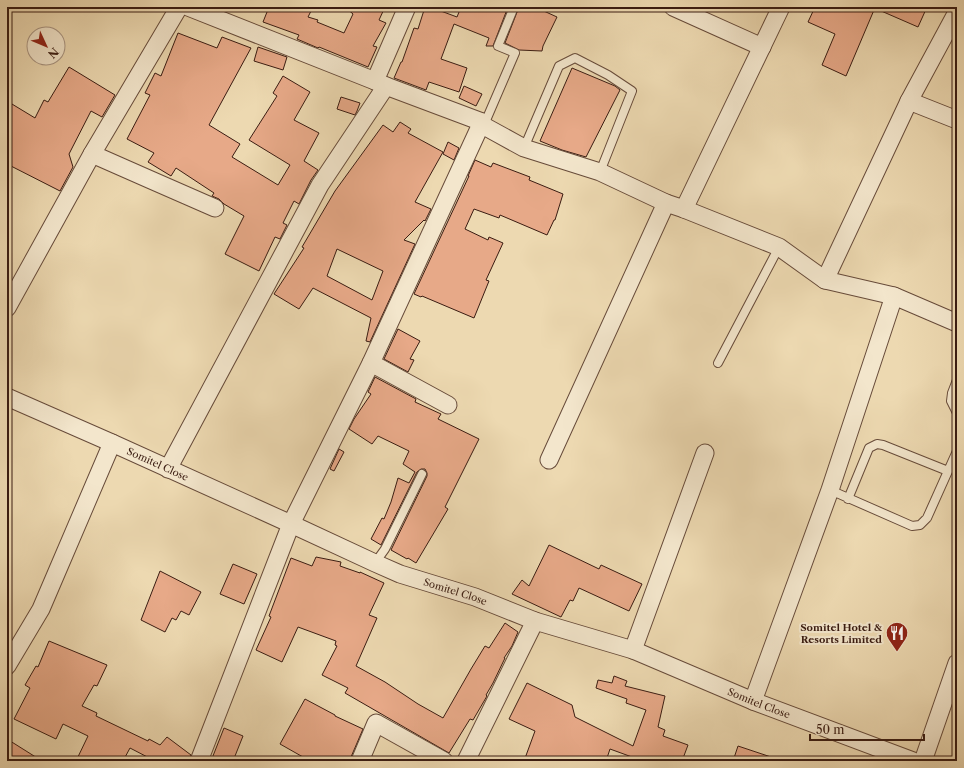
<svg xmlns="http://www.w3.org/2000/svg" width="964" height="768" font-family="'Libre Caslon Text',serif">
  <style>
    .building { fill: #e7a988; stroke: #3a1c12; fill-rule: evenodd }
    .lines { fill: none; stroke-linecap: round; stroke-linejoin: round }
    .lane-casing { stroke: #674b3a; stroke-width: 10 }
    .street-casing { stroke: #674b3a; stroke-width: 19 }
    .lane { stroke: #f3e6cc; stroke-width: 8 }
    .street { stroke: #f3e6cc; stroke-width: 17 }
    .labels { text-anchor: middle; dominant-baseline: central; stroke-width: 4; stroke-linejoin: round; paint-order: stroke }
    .street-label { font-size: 10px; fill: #3a1c12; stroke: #f3e6cc }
    .poi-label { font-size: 10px; font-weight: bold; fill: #3a1c12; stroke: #f3e6cc; text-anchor: end }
  </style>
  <rect width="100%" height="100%" fill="#edd9b1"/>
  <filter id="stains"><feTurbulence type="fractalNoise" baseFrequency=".005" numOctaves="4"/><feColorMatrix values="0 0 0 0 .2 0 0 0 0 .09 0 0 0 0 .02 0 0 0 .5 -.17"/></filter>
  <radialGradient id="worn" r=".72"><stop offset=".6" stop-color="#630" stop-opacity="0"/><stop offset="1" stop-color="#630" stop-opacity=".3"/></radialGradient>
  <path class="building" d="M269 7H313L308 17 318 20 317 22 344 33 353 14 345 7H385L379 20 386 23 373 46 377 47 368 67 319 47 318 48 297 39 299 35 263 22Z
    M425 7H430L457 17 461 7H508L493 46H486L489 38 454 24 441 59 467 68 459 92 429 82 426 90 394 78 401 62H402L414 28 418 29Z
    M519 7H535L557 17 543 46 542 51 519 50 505 43Z
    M815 7H867L874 10 846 76 822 65 835 34 808 22Z
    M872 7H927L918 27Z
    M178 33 217 48 222 37 251 48 209 125 240 144 232 157 278 185 290 165 249 140 277 96 273 93 283 76 310 92 294 120 319 133 304 161 318 170 311 180 299 204 294 201 283 223 287 225 280 239 275 237 259 271 225 254 244 216 224 204 219 199 212 196 214 193 176 168 171 176 148 162 154 153 127 139 150 95 145 93 155 73 161 76Z
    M258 47 287 57 283 70 254 61Z
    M69 67 115 95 102 117 91 111 69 154 73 167 60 191 7 164V101L35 118 44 100 48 102Z
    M572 68 615 86 620 90 586 157 562 150 540 141Z
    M464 86 482 94 476 106 459 98Z
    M341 97 360 103 357 111 355 115 337 109Z
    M400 122 411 129 408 133 443 152 415 202 431 209 425 221 424 220 404 240 415 244 370 342 366 341 371 318 313 288 299 309 274 294 304 248 302 247 335 191 383 125 393 132ZM337 249 383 271 372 300 327 276Z
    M448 142 459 148 454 160 443 154Z
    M475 160 491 167 493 163 530 177 529 180 563 194 555 220H554L547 235 500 215 499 218 474 209 465 229 488 240 489 237 503 243 486 280 489 281 474 318 422 296 421 297 414 294 469 176H468Z
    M398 329 420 341 410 359 414 360 408 372 384 359Z
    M375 377 416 399 415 402 441 414 438 419 479 439 445 507 448 509 416 563 408 558 407 559 391 550 427 476V473L425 469H421L417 472 381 545 371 539 382 518 384 519 391 502 398 478 409 483 415 472 403 464 409 451 378 436 372 444 349 429 354 419 371 394 368 392Z
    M339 449 344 452 334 471 330 469Z
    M549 545 599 569 601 565 642 584 629 611 579 588 573 601 570 600 561 617 512 594 522 580 529 586Z
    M316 557 341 562 340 566 360 573V572L384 583 369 615 377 618 356 666 385 682 418 704 443 718 471 669 485 646 489 648 505 623 518 632 512 646 504 658H505L493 683 486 695 487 696 473 720 470 719 449 753 345 693 348 688 322 675 337 646 335 645 336 641 298 627 282 662 256 650 271 617 269 616 291 558 312 566Z
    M233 564 257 574 244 604 220 594Z
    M160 571 201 592 189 615 181 611 176 620 172 618 165 632 141 620Z
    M49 641 107 665 97 686 94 685 82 706 97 713 96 716 148 741 149 739 160 745 167 737 191 755 189 761H155L130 748 123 761H76L88 736 63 724 56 739 14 719 30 688 25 685 36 666 38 667Z
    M614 676 627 681 625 686 665 696 658 727 665 730 663 736 688 745 682 761H643L610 749 606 761H524L535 731 509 719 527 683 572 705 575 717 633 746 646 710 626 703 627 699 596 688 598 680 612 683Z
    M305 699 335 715V716L363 729 351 757 350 761H310L280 744Z
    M224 728 243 736 233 761H211Z
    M7 739 42 761H7Z
    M738 746 777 759 776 761H733Z"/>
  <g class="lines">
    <g class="lane-casing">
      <path id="lane" d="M484 125 515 53 498 46 514 7
        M524 148 559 66 575 58 608 75 632 91 600 172
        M718 363 779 247
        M957 380 952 393 951 401 957 413
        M830 490 912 526 920 525 927 518 957 451
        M848 499 869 448 877 444 883 445 948 471
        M375 563 385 549 422 474"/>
    </g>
    <g class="street-casing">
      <g id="street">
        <path d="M188 7 375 81 386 86 482 122 484 126 524 148 600 172 666 203 684 209 779 247 825 280 894 296 957 323"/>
        <path d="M673 7 762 47"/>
        <path d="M375 81 407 7"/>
        <path d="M909 101 957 120"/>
        <path d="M92 154 151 180 215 208"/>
        <path d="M684 209 781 7"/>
        <path d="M825 280 909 101 957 12"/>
        <path d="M7 308 92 154 179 7"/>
        <path d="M371 363 448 405"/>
        <path id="s1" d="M7 397 112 443 291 524 375 563 400 574 475 597 535 621 633 650 753 701 913 761"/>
        <path d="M549 460 666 203"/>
        <path d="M168 469 320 185 386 86"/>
        <path d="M633 650 705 453"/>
        <path d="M7 666 41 609 112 443"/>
        <path d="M753 701 830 490 894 296"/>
        <path d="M199 761 291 524 371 363 482 122"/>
        <path d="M360 761 376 723 444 761"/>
        <path d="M466 761 535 621"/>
        <path d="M923 761 957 663"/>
      </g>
    </g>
    <use href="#lane" class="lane"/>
    <use href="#street" class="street"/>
  </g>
  <defs>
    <g id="restaurant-pin" transform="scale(1.15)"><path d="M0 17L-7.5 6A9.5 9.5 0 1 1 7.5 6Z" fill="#8f2418" stroke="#f3e6cc"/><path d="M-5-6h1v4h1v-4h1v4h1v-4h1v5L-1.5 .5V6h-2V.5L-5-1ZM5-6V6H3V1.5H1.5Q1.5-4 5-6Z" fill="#fff"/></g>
  </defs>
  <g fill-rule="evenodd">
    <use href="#restaurant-pin" x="897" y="633"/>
  </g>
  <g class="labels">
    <g class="street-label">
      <text stroke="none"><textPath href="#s1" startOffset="165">Somitel Close</textPath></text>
      <text stroke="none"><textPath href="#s1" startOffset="489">Somitel Close</textPath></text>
      <text stroke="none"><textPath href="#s1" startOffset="813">Somitel Close</textPath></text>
    </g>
    <g class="poi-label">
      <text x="882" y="627">Somitel Hotel &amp;<tspan x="882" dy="12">Resorts Limited</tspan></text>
    </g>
  </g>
  <rect width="964" height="768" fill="none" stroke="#edd9b1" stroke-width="24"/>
  <rect x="8" y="8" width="948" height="752" fill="none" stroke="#3a1c12" stroke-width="2"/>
  <rect x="12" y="12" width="940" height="744" fill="none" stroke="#3a1c12"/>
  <g transform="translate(46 46) rotate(134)"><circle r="19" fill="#f3e6cc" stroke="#a99582"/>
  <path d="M0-3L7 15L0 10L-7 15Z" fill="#8f2418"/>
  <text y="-6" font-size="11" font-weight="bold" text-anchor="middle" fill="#3a1c12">N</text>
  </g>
  <path d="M810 734v6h114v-6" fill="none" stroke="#3a1c12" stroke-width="2"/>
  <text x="816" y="734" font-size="12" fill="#3a1c12" stroke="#f3e6cc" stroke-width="3" paint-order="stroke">50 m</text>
  <rect width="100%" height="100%" filter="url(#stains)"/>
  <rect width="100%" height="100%" fill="url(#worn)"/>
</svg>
